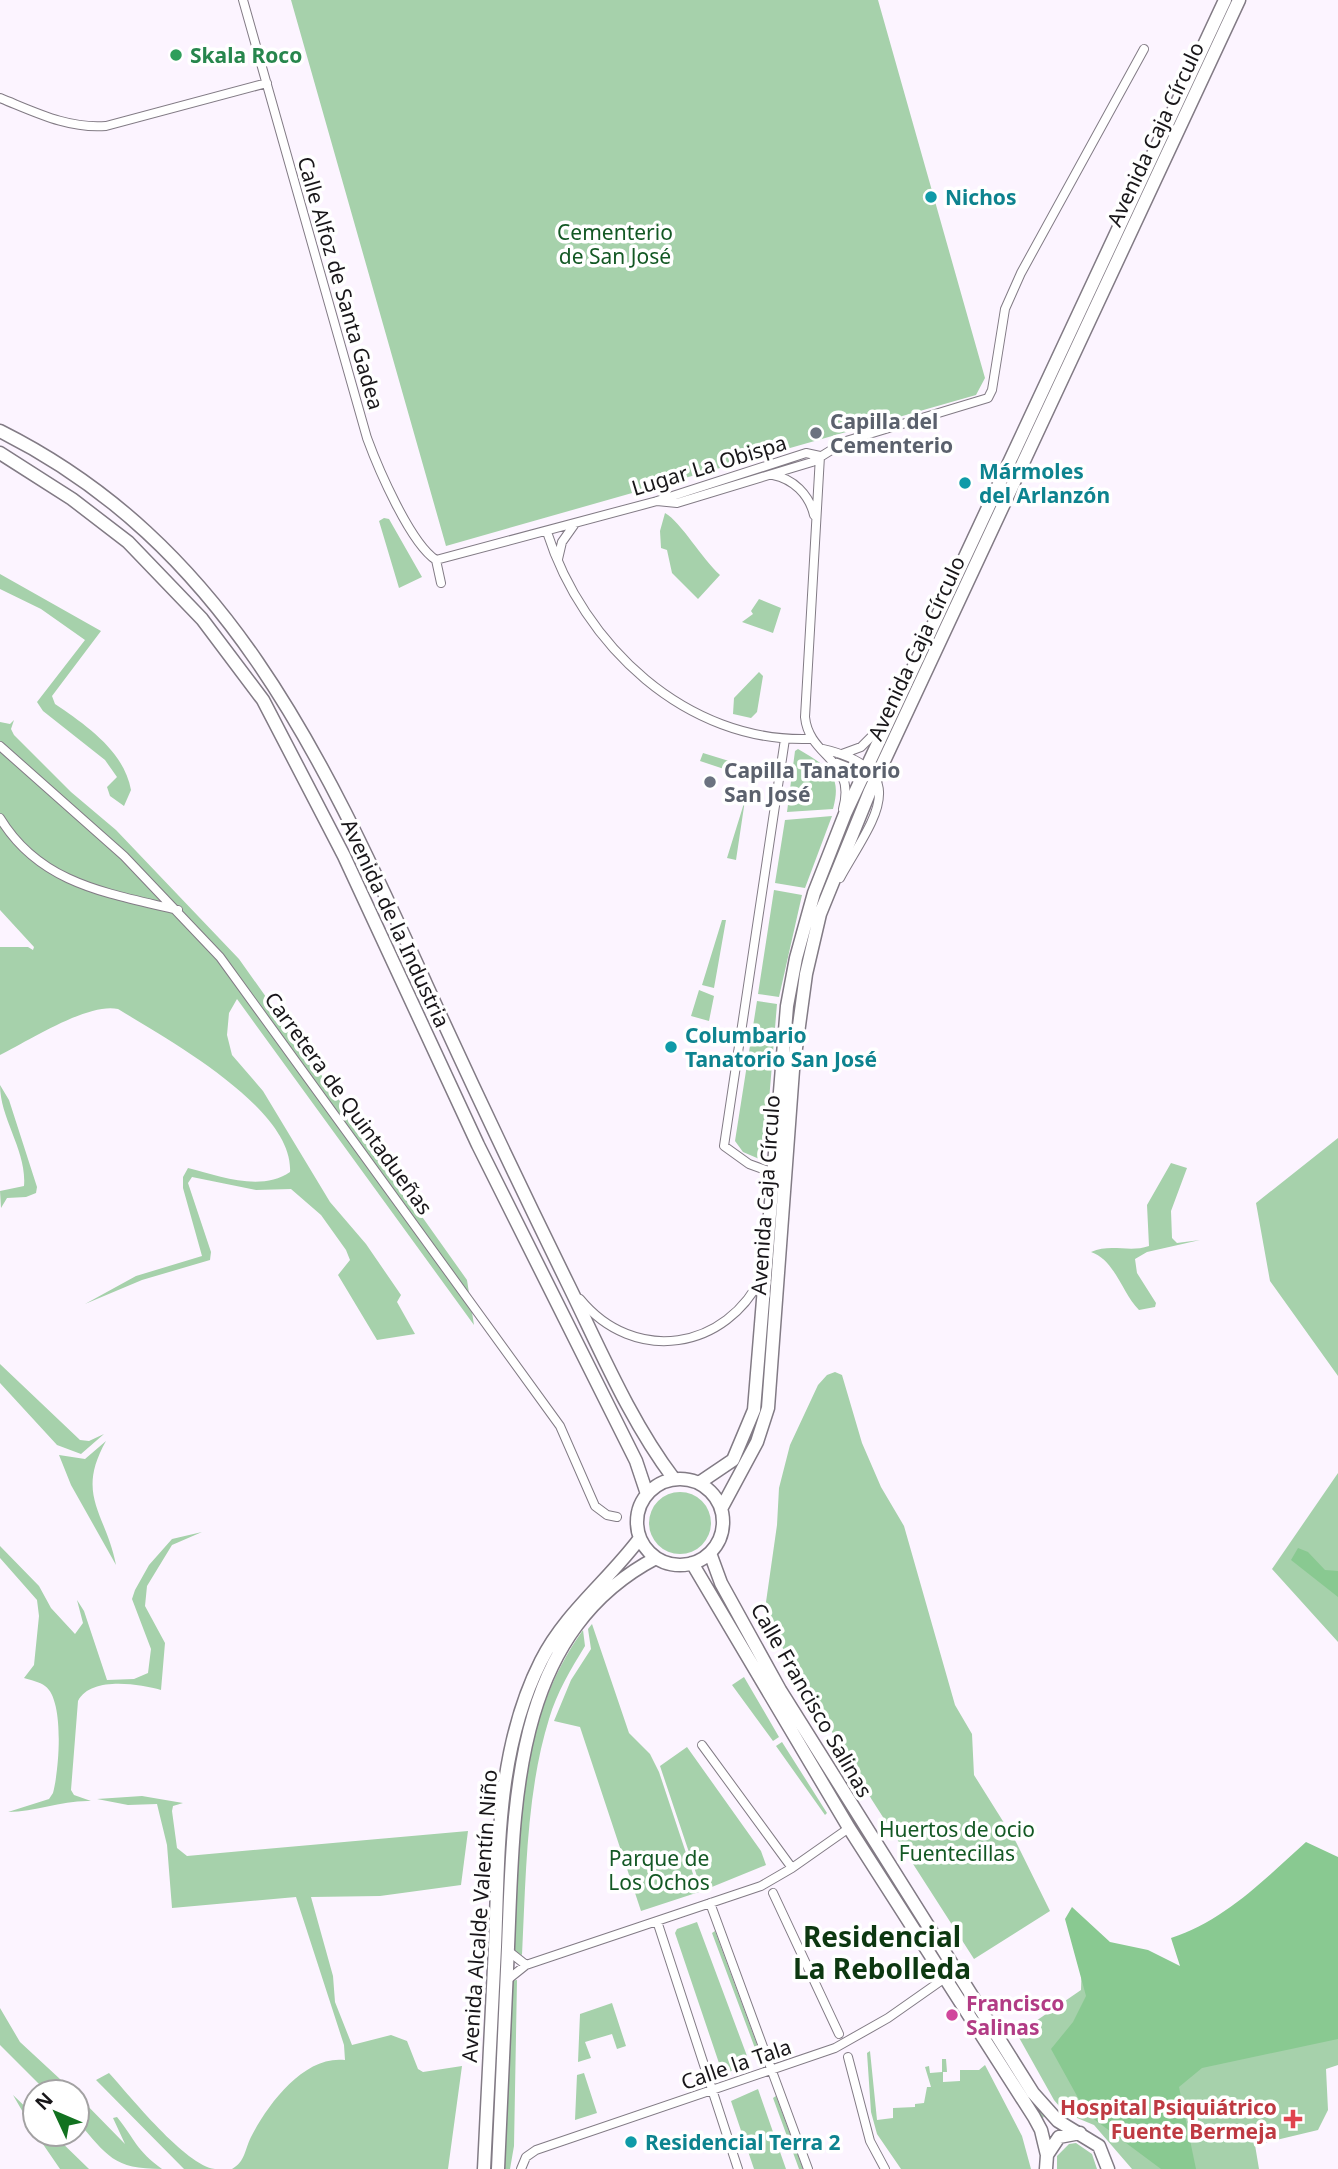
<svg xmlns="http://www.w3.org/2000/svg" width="1338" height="2169" font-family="'Noto Sans',sans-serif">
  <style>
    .green { fill: #a6d1ab }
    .forest { fill: #89c991 }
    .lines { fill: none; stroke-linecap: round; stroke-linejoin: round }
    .street-casing { stroke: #827b85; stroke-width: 10 }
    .secondary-casing { stroke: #827b85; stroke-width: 15 }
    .street { stroke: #fff; stroke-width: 8 }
    .secondary { stroke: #fff; stroke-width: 12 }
    .leisure-dot { fill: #2e9e5b; stroke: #fff; stroke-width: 2.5 }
    .culture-dot { fill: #0f9aa8; stroke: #fff; stroke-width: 2.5 }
    .worship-dot { fill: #6b7280; stroke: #fff; stroke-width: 2.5 }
    .hotel-dot { fill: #d1479c; stroke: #fff; stroke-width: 2.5 }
    .health-dot { fill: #e0444e; stroke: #fff; stroke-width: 2.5 }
    .labels { text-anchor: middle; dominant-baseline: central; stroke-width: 7; stroke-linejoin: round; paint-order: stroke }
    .leisure-label { font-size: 21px; font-weight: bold; fill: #27864d; stroke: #fff; text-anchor: start }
    .street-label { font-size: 21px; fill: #181619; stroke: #fff }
    .culture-label { font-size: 21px; font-weight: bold; fill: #0d838f; stroke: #fff; text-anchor: start }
    .park-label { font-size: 21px; fill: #135824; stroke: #fff }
    .worship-label { font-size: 21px; font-weight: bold; fill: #5b616d; stroke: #fff; text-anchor: start }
    .hotel-label { font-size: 21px; font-weight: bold; fill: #b23c85; stroke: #fff; text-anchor: start }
    .health-label { font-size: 21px; font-weight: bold; fill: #be3a42; stroke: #fff; text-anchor: end }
    .district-label { font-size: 28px; font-weight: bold; fill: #0d3811; stroke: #fff }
  </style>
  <rect width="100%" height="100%" fill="#fcf4ff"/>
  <path class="green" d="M291 0H878L985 378 976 395 446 546Z
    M1231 0H1235L882 754 879 753Z
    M665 513C681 522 702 559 720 575L698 599 672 573 667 550 661 548 660 531Z
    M384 518 389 519 422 577 399 588 379 521Z
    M0 574 101 631 52 696 55 704C86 725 124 751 131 790L124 806 110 796 107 787 117 777 105 760 43 711 37 702 85 640 41 609 0 589Z
    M759 599 781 608 773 633 742 622 753 614 751 611Z
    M759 672 763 676 757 712 751 718 733 714 734 698Z
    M14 720 11 729 14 735 71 792 116 830 239 959 467 1280 474 1325 237 999 229 1013 227 1035 232 1055 263 1091 330 1202 366 1244 401 1295 397 1302 415 1334 377 1340 338 1275 350 1260 346 1250 321 1215 291 1189 256 1190 192 1177 188 1183 211 1252 210 1260 142 1280 85 1304 136 1276 202 1256 183 1188V1177L188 1168C219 1176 261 1192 290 1172 294 1108 165 1038 118 1009 89 1002 28 1041 0 1055V947H28L33 950 34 947 0 910V722L10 724Z
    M798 749C826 766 843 773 833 809L787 812 795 751Z
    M703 753 729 761 727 770 700 761Z
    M866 781 869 782 825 885 808 941 764 1400 760 1419 746 1454 743 1453 756 1423 762 1385 791 1019C803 931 830 862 866 781Z
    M745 800 736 860 727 858Z
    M832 816 805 888 775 883 785 820Z
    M774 890 802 895 779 997 758 994Z
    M722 920H726L714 988 702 985Z
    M699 990 714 996 709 1021 691 1016Z
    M757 1001 777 1004 764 1161 743 1152 735 1141Z
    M0 1085 9 1100 37 1187 36 1193 26 1197 7 1198 1 1208 0 1191 24 1186C27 1151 0 1119 0 1085Z
    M1338 1138V1376L1270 1281 1256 1203Z
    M1171 1163 1187 1168 1171 1211 1172 1238 1177 1243 1200 1240 1147 1252 1135 1259 1137 1273 1156 1303 1155 1307 1139 1310C1122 1293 1115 1260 1091 1252 1111 1243 1129 1253 1149 1246L1147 1205Z
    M0 1364 80 1440 89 1441 104 1434 81 1454 57 1445 0 1383Z
    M835 1372 842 1375 862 1443 881 1487 904 1526 955 1705 972 1734 974 1775 1016 1842 1050 1911 974 1959 872 1800 764 1616 777 1525 779 1488 790 1445 818 1385 827 1375Z
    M106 1441C75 1496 106 1513 116 1565L71 1485 59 1455 85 1459Z
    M1338 1473V1642L1272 1569Z
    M649 1523a31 31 0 1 1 62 0a31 31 0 1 1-62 0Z
    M202 1532 172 1545 147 1586 145 1606 165 1643 161 1690C139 1684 91 1676 78 1701L71 1790 74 1795 91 1801C62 1800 36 1812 8 1812L49 1799 53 1793C59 1771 65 1700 45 1686 40 1682 30 1680 24 1678L34 1665 39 1616 37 1600 0 1558V1546L39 1586 51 1608 75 1634 83 1623 77 1600 84 1611 107 1680 134 1679 148 1673 151 1649 132 1599 135 1590 149 1565 172 1539Z
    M615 1574 618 1576C581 1612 549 1655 531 1703 507 1770 508 1843 505 1913 501 1999 497 2084 493 2169H490C494 2091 497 2014 500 1936 504 1846 502 1747 545 1666 563 1631 590 1604 615 1574Z
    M718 1588 768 1679 866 1839 864 1841 716 1590Z
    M592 1624 629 1733 650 1754 659 1772 699 1892 641 1911 580 1727 554 1721 571 1680 591 1649 588 1629Z
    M583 1630 585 1646C571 1669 557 1692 549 1719 526 1793 526 1878 522 1955L514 1951C514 1842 517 1722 583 1630Z
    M744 1677 779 1737 773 1741 732 1685Z
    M782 1742 827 1813 825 1815 776 1746Z
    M687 1747 761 1851 766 1865 702 1891 660 1766Z
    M142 1796 183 1803 173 1806 172 1811 177 1848 187 1856 468 1831 461 1885 380 1896 311 1897 333 1976 335 2002 352 2045 391 2035 407 2041 418 2069 423 2072 462 2066 448 2169H232C245 2162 245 2149 251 2137 268 2104 304 2055 345 2060L344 2045 296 1897 172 1908 167 1845 157 1804 128 1805 97 1799Z
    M871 1846 1044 2117 1042 2118 868 1847Z
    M1338 1877V2065L1326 2069 1328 2110 1318 2130 1255 2145 1259 2169H1132L1094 2125 1065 2113 1054 2100 1017 2034 1081 1990 1082 1954 1187 1994Z
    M697 1922 750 2064 726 2073 721 2069 675 1933 677 1929Z
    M715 1931 759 2050 756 2051 712 1933Z
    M517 1980 514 2146 510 2169H502L511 1981Z
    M612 2003 626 2046 617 2049 612 2034 585 2042 591 2058 578 2062 580 2014Z
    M0 2008 20 2042 74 2092H47L0 2045Z
    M870 2051 877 2120 893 2118V2108L915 2107V2104L924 2103 927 2087H931L925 2067 929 2066 930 2073 942 2072V2059H946L947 2072H943V2082L960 2081V2070H979L985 2065 1022 2136 1031 2169H901L877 2134 871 2112 867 2053Z
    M109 2073C130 2096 186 2166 215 2169H184L96 2080Z
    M584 2073 597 2113 575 2120 577 2075Z
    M758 2089 786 2169H754L731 2101Z
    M13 2095 35 2116V2133Z
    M77 2095 125 2144 113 2118 117 2117C136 2141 136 2150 162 2169 113 2169 108 2156 77 2121Z
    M776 2096 803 2169H799L773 2098Z
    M36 2134H53L89 2169H60Z
    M1076 2143 1092 2154 1097 2169H1057V2156L1069 2144Z"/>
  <path class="forest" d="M1298 1548 1308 1552 1325 1570 1338 1571V1597L1291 1560Z
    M1306 1842 1338 1857V2039L1202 2068 1179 2087 1196 2169H1161L1087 2114 1051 2049 1073 2022 1086 1996 1065 1919 1072 1907 1110 1942 1148 1950 1180 1966 1171 1938C1224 1921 1265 1879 1306 1842Z"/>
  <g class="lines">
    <g class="street-casing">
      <path id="street" d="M243 0 367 438C378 468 410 543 436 560
        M0 98C35 112 68 129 106 126L267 83
        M820 456 805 717C809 758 857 759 843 809
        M773 475C793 479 809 494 814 515
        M657 501 677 503 792 468 812 462 846 441 988 398 992 390 1005 309 1021 273 1144 49
        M547 532C583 645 686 743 810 739
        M558 559 562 542 574 525
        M436 560 657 501 806 453 820 456
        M436 560 441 583
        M0 746 124 856 220 957 560 1426 595 1506 607 1515 617 1517
        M823 749C918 771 870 823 840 878
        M842 754 861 747 882 726
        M837 763 855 770 868 769
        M0 818C40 884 107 893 178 910
        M774 1173 749 1164 724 1146 785 739
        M580 1299C634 1365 727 1351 763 1274
        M702 1745 792 1868
        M773 1893 839 2034
        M710 1903 808 2169
        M657 1921 738 2169
        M507 1950 526 1965
        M506 1981 526 1965 761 1886 792 1868 849 1828
        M848 2057 870 2141 885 2169
        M521 2169 526 2157 536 2150 835 2048 888 2018 945 1978"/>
    </g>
    <g class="secondary-casing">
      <path id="secondary" d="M0 431C230 546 325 763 426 984 472 1085 519 1184 568 1284 600 1349 630 1421 674 1479
        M0 453 72 499 128 542 202 619 263 700 344 856 478 1145 636 1461 647 1494
        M637 1522a43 43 0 1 1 86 0a43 43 0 1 1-86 0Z
        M699 1483 733 1460 754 1410 787 1006 796 958 814 893 845 814 1225 0
        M721 1509 757 1442 768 1408 793 1070 806 974 820 914 870 791 1239 0
        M710 1553 721 1583 780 1690 1033 2093 1058 2121 1099 2146 1108 2169
        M692 1563 849 1828 1034 2117 1041 2130 1047 2155
        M484 2169C487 2095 492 2021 495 1947 499 1850 496 1750 541 1661 565 1613 608 1581 640 1538
        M498 2169C501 2095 504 2021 508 1947 514 1806 511 1634 656 1558
        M1046 2169 1047 2155 1059 2137 1080 2133"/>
    </g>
    <use href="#street" class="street"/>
    <use href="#secondary" class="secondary"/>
  </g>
  <circle class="leisure-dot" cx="176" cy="55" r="7"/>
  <g class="culture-dot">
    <circle cx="931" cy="197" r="7"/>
    <circle cx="965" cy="483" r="7"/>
    <circle cx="671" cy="1047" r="7"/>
    <circle cx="631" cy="2142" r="7"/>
  </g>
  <g class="worship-dot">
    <circle cx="816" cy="433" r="7"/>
    <circle cx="710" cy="782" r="7"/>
  </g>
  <circle class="hotel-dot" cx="952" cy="2015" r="7"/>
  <path class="health-dot" d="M1289.5 2108.5h7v7h7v7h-7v7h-7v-7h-7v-7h7z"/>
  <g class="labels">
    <g class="leisure-label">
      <text x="190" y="55">Skala Roco</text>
    </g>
    <g class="street-label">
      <text transform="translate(1155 134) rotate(-65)">Avenida Caja Círculo</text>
      <text transform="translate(341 283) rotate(74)">Calle Alfoz de Santa Gadea</text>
      <text transform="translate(709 465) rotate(-17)">Lugar La Obispa</text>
      <text transform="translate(916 648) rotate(-65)">Avenida Caja Círculo</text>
      <text transform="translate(396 923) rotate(65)">Avenida de la Industria</text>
      <text transform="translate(349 1103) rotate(54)">Carretera de Quintadueñas</text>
      <text transform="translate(765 1195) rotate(-86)">Avenida Caja Círculo</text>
      <text transform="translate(812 1700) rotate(60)">Calle Francisco Salinas</text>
      <text transform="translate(479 1916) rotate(-86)">Avenida Alcalde Valentín Niño</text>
      <text transform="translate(736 2064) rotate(-19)">Calle la Tala</text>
    </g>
    <g class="culture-label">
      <text x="945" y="197">Nichos</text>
      <text x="979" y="471">Mármoles<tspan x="979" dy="24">del Arlanzón</tspan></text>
      <text x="685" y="1035">Columbario<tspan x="685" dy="24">Tanatorio San José</tspan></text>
      <text x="645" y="2142">Residencial Terra 2</text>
    </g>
    <g class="park-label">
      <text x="615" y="232">Cementerio<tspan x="615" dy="24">de San José</tspan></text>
      <text x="957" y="1829">Huertos de ocio<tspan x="957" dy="24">Fuentecillas</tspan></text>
      <text x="659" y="1858">Parque de<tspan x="659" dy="24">Los Ochos</tspan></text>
    </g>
    <g class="worship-label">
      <text x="830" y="421">Capilla del<tspan x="830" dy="24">Cementerio</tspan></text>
      <text x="724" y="770">Capilla Tanatorio<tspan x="724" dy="24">San José</tspan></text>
    </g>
    <g class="hotel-label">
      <text x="966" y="2003">Francisco<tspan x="966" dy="24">Salinas</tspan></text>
    </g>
    <g class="health-label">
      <text x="1277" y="2107">Hospital Psiquiátrico<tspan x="1277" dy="24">Fuente Bermeja</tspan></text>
    </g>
    <g class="district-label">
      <text x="882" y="1936">Residencial<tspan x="882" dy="32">La Rebolleda</tspan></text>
    </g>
  </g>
  <g transform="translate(56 2113) rotate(314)"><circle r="33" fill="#ffffff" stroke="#a3a2a3" stroke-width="2"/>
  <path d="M0-5L12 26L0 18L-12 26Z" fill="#127220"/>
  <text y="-10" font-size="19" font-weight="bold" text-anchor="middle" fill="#181619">N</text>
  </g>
</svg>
